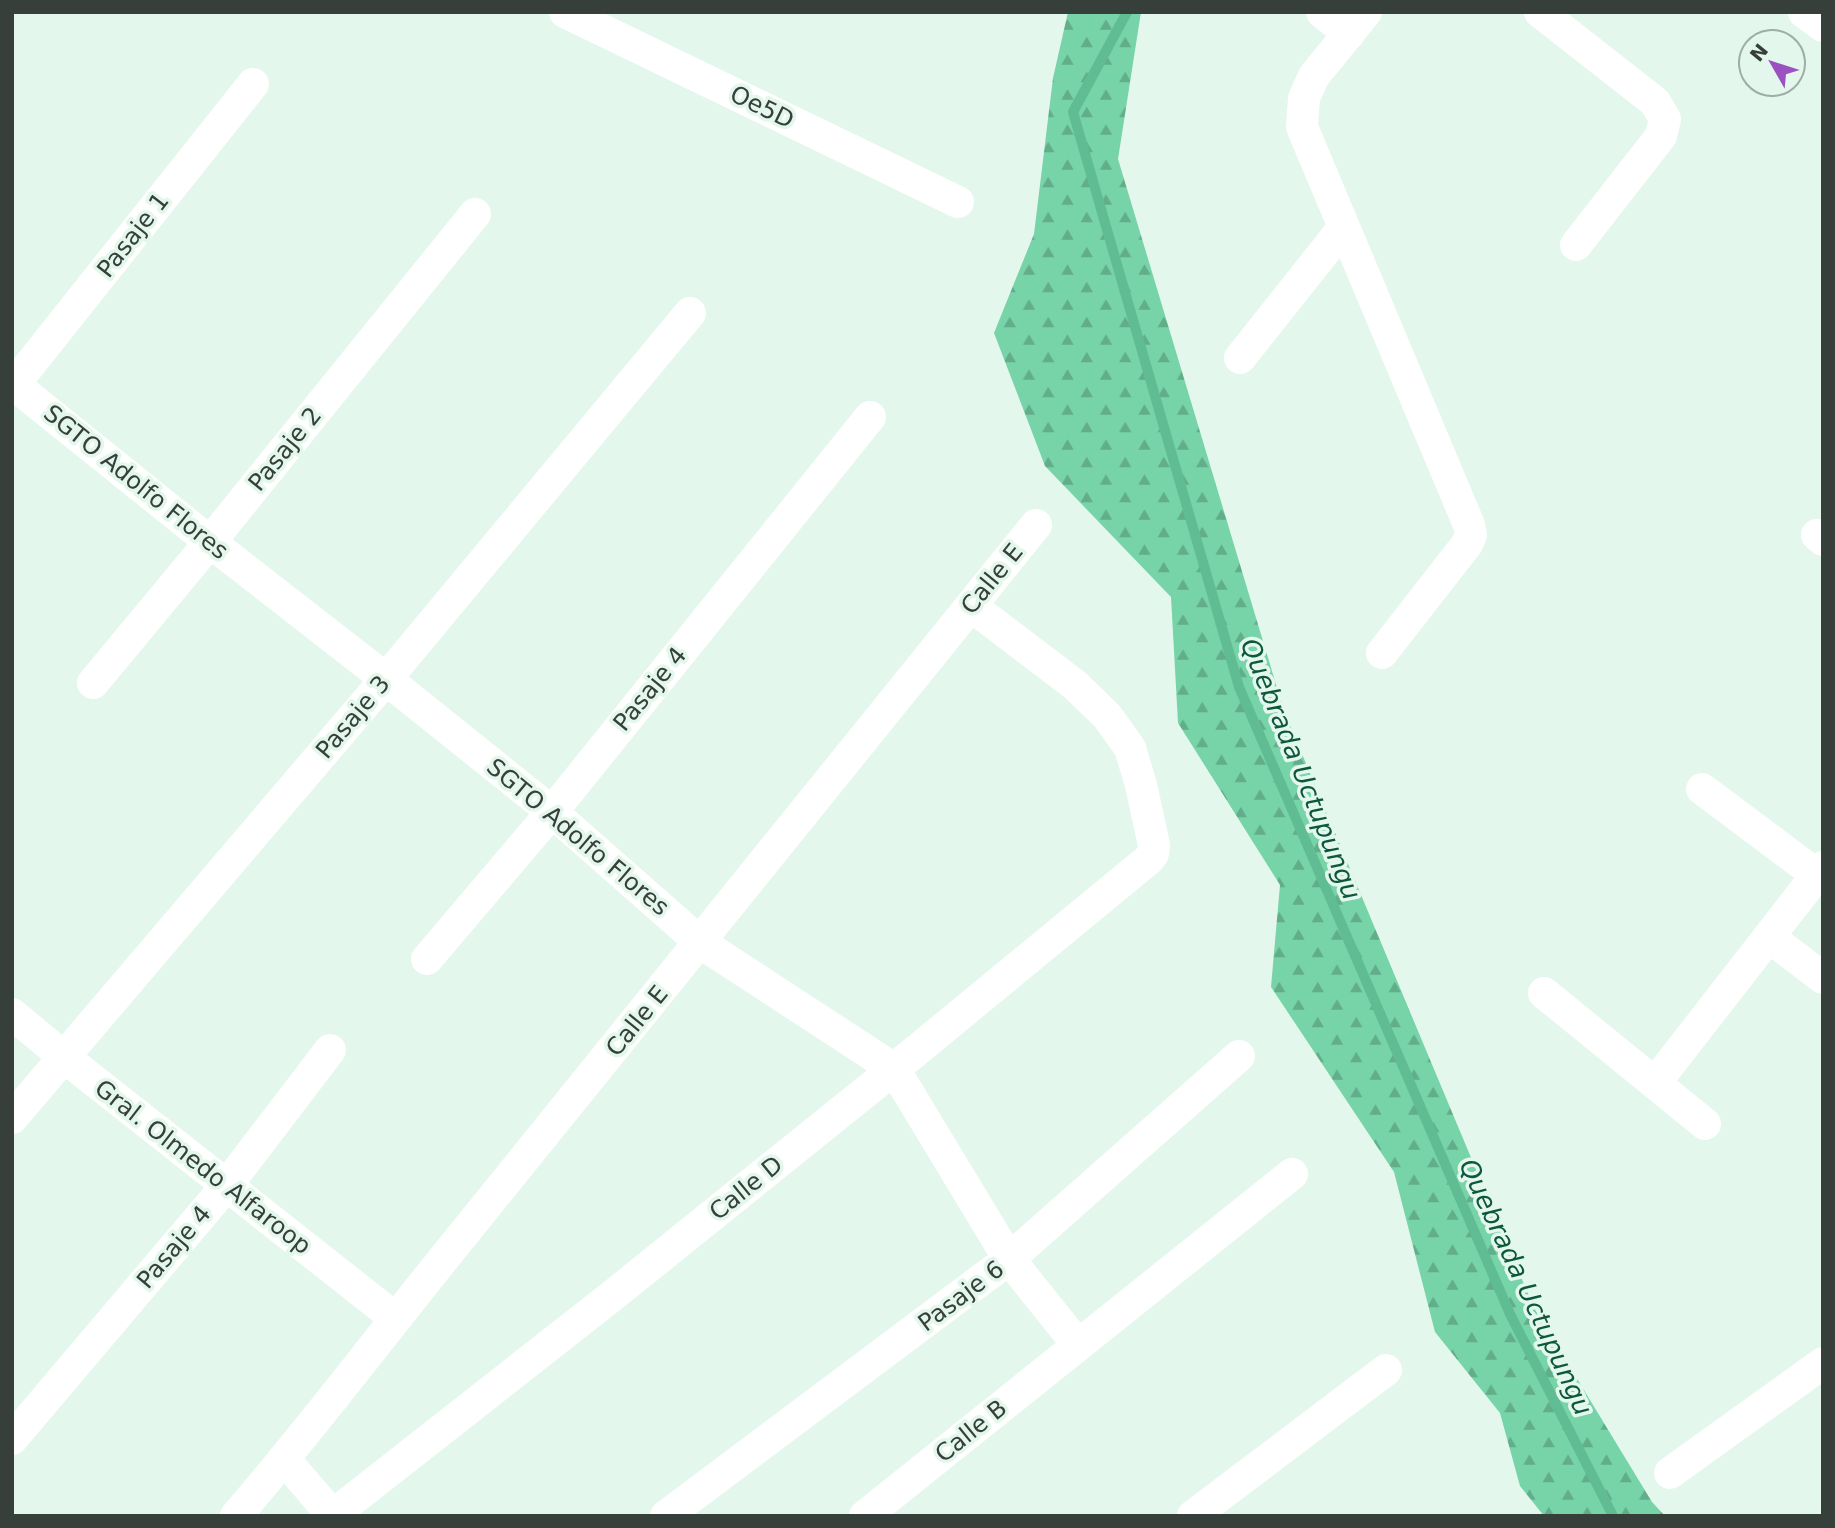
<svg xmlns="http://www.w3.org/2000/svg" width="1835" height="1528" font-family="'DejaVu Sans',sans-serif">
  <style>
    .forest { fill: url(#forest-firs) }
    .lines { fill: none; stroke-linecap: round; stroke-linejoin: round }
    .stream { stroke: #60bc93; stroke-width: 10 }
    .minor { stroke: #fff; stroke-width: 32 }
    .labels { text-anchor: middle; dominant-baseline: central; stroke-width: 7; stroke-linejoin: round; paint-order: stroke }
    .street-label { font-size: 24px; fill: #373f3b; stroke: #e3f7ec }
    .water-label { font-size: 26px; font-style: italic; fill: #0d583c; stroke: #e3f7ec }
  </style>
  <defs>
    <pattern id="forest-firs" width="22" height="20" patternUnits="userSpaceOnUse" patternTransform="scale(1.75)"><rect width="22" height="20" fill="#77d3a8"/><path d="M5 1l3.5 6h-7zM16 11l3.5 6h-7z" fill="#62ad8a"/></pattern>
  </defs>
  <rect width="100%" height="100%" fill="#e3f7ec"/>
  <path class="forest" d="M1068 12H1141L1118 159 1284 711 1534 1308 1652 1502 1665 1516H1544L1520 1486 1500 1413 1435 1332 1394 1172 1271 987 1280 885 1178 723 1171 597 1045 466 994 333 1034 234 1053 78Z"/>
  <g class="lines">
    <path class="stream" d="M1127 12 1073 112 1239 687 1510 1314 1613 1516"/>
    <path class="minor" d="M565 12 958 202
      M1322 12 1349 34
      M1366 12 1314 76 1304 98 1302 127 1469 525 1471 535 1467 544 1382 653
      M1540 12 1655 102 1665 119 1661 136 1576 245
      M1804 12 1823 26
      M1240 358 1344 227
      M12 383 210 542 386 679 552 812 701 943 894 1069 1009 1259 1078 1345
      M12 387 253 84
      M1817 535 1823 540
      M93 683 210 542 475 214
      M1702 789 1817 875
      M1769 937 1823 978
      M427 959 552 812 870 417
      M1544 993 1705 1124
      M12 1014 64 1057 395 1318
      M1655 1083 1823 867
      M12 1118 386 679 690 313
      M12 1439 227 1185 330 1050
      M285 1460 333 1516
      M1670 1473 1823 1363
      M333 1515 612 1296 894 1069 1148 860 1153 854 1154 845 1141 785 1130 748 1107 716 1075 685 971 606
      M236 1516C313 1427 383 1333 457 1242 651 1004 844 765 1036 525
      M666 1516 1009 1259 1239 1056
      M865 1516 1292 1174
      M1193 1516 1386 1370"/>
  </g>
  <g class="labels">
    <g class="street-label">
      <text transform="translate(762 107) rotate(26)">Oe5D</text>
      <text transform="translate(133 235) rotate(-52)">Pasaje 1</text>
      <text transform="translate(285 449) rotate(-51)">Pasaje 2</text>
      <text transform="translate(136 482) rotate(39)">SGTO Adolfo Flores</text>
      <text transform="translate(992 579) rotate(-51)">Calle E</text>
      <text transform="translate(650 689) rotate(-51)">Pasaje 4</text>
      <text transform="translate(353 717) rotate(-50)">Pasaje 3</text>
      <text transform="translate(578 837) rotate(40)">SGTO Adolfo Flores</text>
      <text transform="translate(637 1021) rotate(-51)">Calle E</text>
      <text transform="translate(203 1167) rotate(38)">Gral. Olmedo Alfaroop</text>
      <text transform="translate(746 1188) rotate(-39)">Calle D</text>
      <text transform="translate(174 1247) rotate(-50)">Pasaje 4</text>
      <text transform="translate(961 1296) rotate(-37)">Pasaje 6</text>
      <text transform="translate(971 1431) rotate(-39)">Calle B</text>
    </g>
    <g class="water-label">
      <text transform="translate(1301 769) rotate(68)">Quebrada Uctupungu</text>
      <text transform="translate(1526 1287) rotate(65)">Quebrada Uctupungu</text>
    </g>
  </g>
  <rect width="1835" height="1528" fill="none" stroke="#373f3b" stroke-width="28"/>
  <g transform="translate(1772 63) rotate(309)"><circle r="33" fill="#e3f7ec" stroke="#9eada5" stroke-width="2"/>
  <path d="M0-5L12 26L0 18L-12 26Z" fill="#9c51c3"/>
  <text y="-10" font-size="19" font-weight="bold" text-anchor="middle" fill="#373f3b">N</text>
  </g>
</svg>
